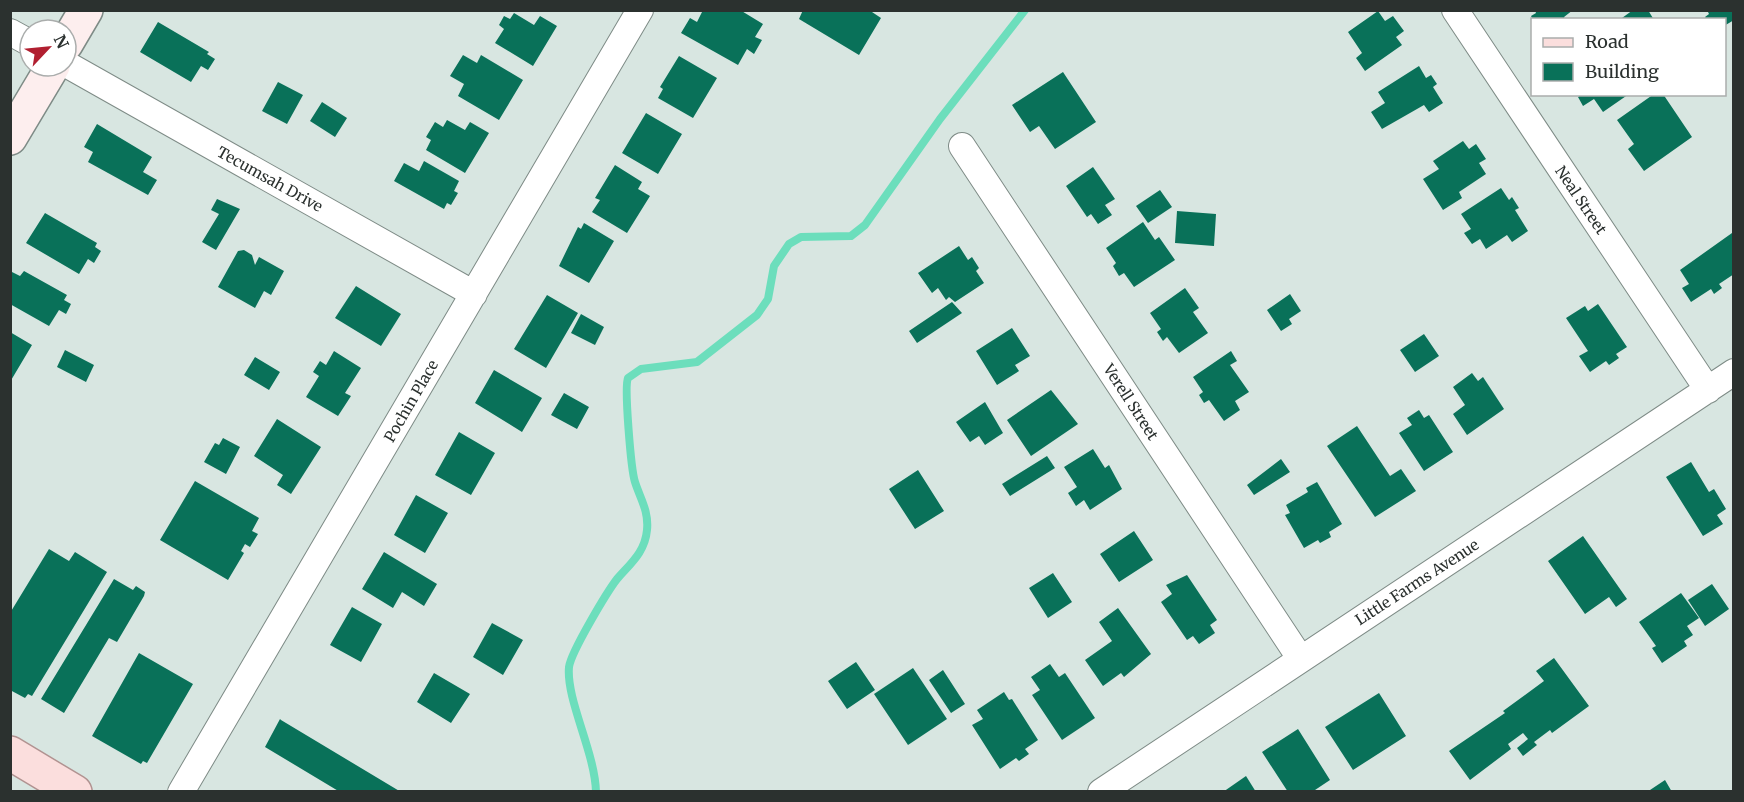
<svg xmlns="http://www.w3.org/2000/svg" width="1744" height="802" font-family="Merriweather,serif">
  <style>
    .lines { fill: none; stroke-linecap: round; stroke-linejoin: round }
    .stream { stroke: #6cdebc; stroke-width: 8 }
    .building { fill: #097159 }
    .minor-casing { stroke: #7e8b86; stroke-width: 28 }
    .secondary-casing { stroke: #7e8b86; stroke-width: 36 }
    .primary-casing { stroke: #b19391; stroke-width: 36 }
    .minor { stroke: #fff; stroke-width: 26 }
    .secondary { stroke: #fdeeee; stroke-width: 33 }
    .primary { stroke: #fbdedd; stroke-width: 33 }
    .labels { text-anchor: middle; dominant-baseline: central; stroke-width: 6; stroke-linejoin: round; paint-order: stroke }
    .street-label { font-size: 15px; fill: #2b312f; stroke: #fff }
  </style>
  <rect width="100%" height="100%" fill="#d8e6e1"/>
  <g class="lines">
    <path class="stream" d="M596 792C595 752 566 700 569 667 571 652 607 592 617 579 631 563 645 552 647 530 649 511 640 498 635 482 631 470 624 386 628 378L641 369 697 362 757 315 768 299 774 266 789 244 801 237 851 236 865 225 940 119 1025 10"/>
  </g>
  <path class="building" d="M703 10H740L763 24 755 37 762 40 754 54 747 49 738 65 681 33 690 18 697 22Z
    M803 10H869L881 18 859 55 799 19Z
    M1535 10H1573L1564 17 1565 20H1533L1531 16 1536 13Z
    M1633 10H1648L1654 20H1623L1622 18Z
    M1707 10H1734V20L1724 26V20H1707L1705 17 1709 14Z
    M1378 11 1385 21 1393 16 1404 31 1396 37 1402 45 1365 71 1356 58 1362 53 1348 32Z
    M514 13 534 25 540 16 557 26 533 66 495 43 504 29 499 25 504 16 510 19Z
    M158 22 209 52 207 54 215 59 208 70 201 66 191 82 140 52Z
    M463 55 477 63 481 55 523 80 499 120 458 96 464 84 450 76Z
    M679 56 717 78 693 118 658 98 663 89 660 87Z
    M1419 66 1426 78 1431 75 1437 84 1433 87 1443 103 1429 112 1424 105 1382 129 1371 112 1385 103 1378 92Z
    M1063 72 1096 122 1055 149 1039 126 1030 132 1012 105Z
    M278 82 303 95 287 124 262 111Z
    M1582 94H1629L1603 112 1594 99 1583 106 1578 97Z
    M1654 94H1663L1692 137 1644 171 1628 149 1634 144 1617 120Z
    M322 102 347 118 335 137 310 121Z
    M646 113 682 134 658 174 622 153Z
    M447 120 465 130 470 122 489 133 465 173 426 150 431 140 426 137 435 122 443 127Z
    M97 124 152 157 143 172 157 180 148 195 88 162 93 152 84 147Z
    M1463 141 1469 149 1476 144 1486 159 1479 163 1486 174 1459 192 1462 198 1443 210 1423 179 1439 169 1433 161Z
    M424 161 459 181 454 191 458 193 451 205 447 203 444 209 394 181 404 163 419 171Z
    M615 165 642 182 638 189 650 196 627 233 592 212 600 200 595 198Z
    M1093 167 1115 199 1105 205 1112 215 1098 224 1091 214 1087 217 1066 186Z
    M1501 188 1509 200 1512 197 1519 208 1515 210 1528 231 1512 242 1507 235 1486 249 1480 239 1472 244 1464 233 1471 229 1461 214Z
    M1160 190 1172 207 1148 223 1136 206Z
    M217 199 240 209 216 250 202 242 219 214 211 210Z
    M1177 211 1216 214 1214 246 1175 243Z
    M45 213 97 243 95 247 101 251 94 263 88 259 79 274 26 243Z
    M1143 222 1155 240 1159 237 1175 260 1134 287 1124 273 1119 276 1113 266 1116 263 1106 248Z
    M584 223 614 241 589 283 559 266 578 227 581 229Z
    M1732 233 1734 274 1719 284 1722 288 1714 294 1711 289 1691 302 1682 288 1689 284 1680 270Z
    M959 246 968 260 972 257 979 268 976 271 984 283 955 302 949 297 946 300 938 288 932 293 918 273Z
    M244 250 252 255 255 265 259 257 284 271 271 295 264 291 255 308 218 287 238 251Z
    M24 271 67 295 64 300 71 304 66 314 59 310 49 326 10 304V274L12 272 20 276Z
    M356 286 401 314 381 346 335 318Z
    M1185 288 1199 308 1193 312 1208 333 1179 353 1167 337 1163 341 1157 332 1161 329 1150 313Z
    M1290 294 1301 311 1289 319 1292 324 1281 331 1267 310Z
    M547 295 578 313 546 368 514 349Z
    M952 302 962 313 917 343 909 331Z
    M1598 304 1627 347 1616 354 1619 358 1609 365 1606 361 1590 372 1579 356 1588 351 1566 318 1585 306 1588 311Z
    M581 314 604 327 595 345 571 333Z
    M1012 328 1030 356 1015 365 1019 371 997 385 976 351Z
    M10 332 32 345 10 382Z
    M1424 334 1439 356 1415 372 1400 350Z
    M65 350 94 365 86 382 57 367Z
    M334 351 361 368 345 393 351 396 338 416 306 397 319 376 313 372 320 361 326 365Z
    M1231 351 1237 361 1230 365 1249 392 1235 401 1240 410 1224 421 1209 400 1204 403 1199 395 1203 392 1193 377Z
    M255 357 280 372 269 390 244 375Z
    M494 370 542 398 522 432 475 403Z
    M1472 373 1478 381 1483 377 1504 409 1467 435 1453 414 1465 405 1453 387Z
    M1051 390 1078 424 1031 456 1007 420Z
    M564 393 589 407 577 429 551 415Z
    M985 402 1003 433 985 445 979 436 970 442 956 422Z
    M1419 410 1424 418 1429 415 1453 452 1424 471 1399 433 1412 425 1407 418Z
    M277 419 321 447 291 494 277 485 283 475 254 456Z
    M1357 426 1390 476 1401 469 1416 491 1375 517 1327 446Z
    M459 432 495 453 471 495 435 475Z
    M223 438 240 447 226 474 204 462 215 443 219 445Z
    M1093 449 1105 468 1109 465 1122 489 1090 510 1084 500 1076 506 1068 493 1077 487 1064 467Z
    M1047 456 1055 468 1010 496 1002 484Z
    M1281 459 1290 472 1254 495 1247 485Z
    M1691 462 1709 492 1714 489 1726 509 1717 515 1723 524 1703 536 1666 477Z
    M918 470 944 511 915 529 889 489Z
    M195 481 259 518 252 531 258 534 250 547 245 544 241 551 244 553 228 580 160 540Z
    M1317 482 1342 524 1329 532 1331 537 1320 543 1318 540 1304 548 1285 515 1290 513 1286 505 1308 492 1306 488Z
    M416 495 448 513 425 553 394 535Z
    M1134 531 1153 560 1119 582 1100 554Z
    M1583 536 1627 599 1616 607 1609 597 1585 614 1548 561Z
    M49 549 69 561 75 552 107 572 32 696 28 694 25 698 10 690V613Z
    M384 552 437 584 424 606 402 592 393 608 362 589Z
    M1053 573 1072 602 1048 618 1029 588Z
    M1187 575 1217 620 1210 625 1215 633 1199 644 1193 636 1187 640 1161 602 1172 594 1166 585Z
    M114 579 133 590 136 586 145 592 144 596 117 642 109 638 64 713 41 699Z
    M1712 584 1729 609 1705 626 1688 600Z
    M1681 593 1699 618 1687 626 1693 635 1684 641 1687 646 1662 663 1652 648 1656 646 1639 622Z
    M352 607 382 624 361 662 330 645Z
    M1118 608 1151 654 1124 677 1121 673 1103 686 1085 660 1112 641 1099 622Z
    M492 623 523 640 503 675 473 657Z
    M139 653 193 684 147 763 143 761 141 764 92 736Z
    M1554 658 1589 706 1552 733 1550 730 1534 742 1537 745 1523 756 1517 748 1528 739 1523 733 1508 744 1511 749 1470 780 1449 751 1505 713 1503 711 1544 681 1536 671Z
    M856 662 875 690 847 709 828 681Z
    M1050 664 1059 677 1065 673 1095 718 1062 740 1032 695 1040 690 1031 677Z
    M913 668 947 719 908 745 874 694Z
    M943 670 965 704 951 713 929 680Z
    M434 673 470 694 451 723 417 702Z
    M1004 692 1009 700 1012 699 1038 740 1025 749 1029 754 1019 761 1016 758 1000 769 972 725 983 719 977 710Z
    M1379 693 1406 736 1353 770 1325 727Z
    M280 719 281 720 401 792H340L265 747Z
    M1298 729 1330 780 1312 792H1288L1262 752Z
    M1246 776 1256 792H1223Z
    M1665 780 1672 792H1647Z"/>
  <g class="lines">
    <g class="minor-casing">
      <path id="minor" d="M1455 10 1708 390
        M10 32 30 43
        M66 64 474 294
        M962 146 1300 658
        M181 792 640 10
        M1101 792 1734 372"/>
    </g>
    <g class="secondary-casing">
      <path id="secondary" d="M66 44 86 10
        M10 138 53 66"/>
    </g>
    <g class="primary-casing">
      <path id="primary" d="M10 753 75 792"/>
    </g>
    <use href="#minor" class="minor"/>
    <use href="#secondary" class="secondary"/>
    <use href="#primary" class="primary"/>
  </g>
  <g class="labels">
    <g class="street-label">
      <text transform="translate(270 179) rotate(29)">Tecumsah Drive</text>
      <text transform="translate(1581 200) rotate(56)">Neal Street</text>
      <text transform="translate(411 401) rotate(-60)">Pochin Place</text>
      <text transform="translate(1131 402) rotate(57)">Verell Street</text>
      <text transform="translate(1417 582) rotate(-33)">Little Farms Avenue</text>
    </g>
  </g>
  <rect width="1744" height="802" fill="none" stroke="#2b312f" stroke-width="24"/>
  <rect x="1531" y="18" width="195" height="78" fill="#ffffff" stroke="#aaadac" stroke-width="1.5"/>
  <rect x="1543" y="38" width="30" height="9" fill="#fbdedd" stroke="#aaadac" stroke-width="1.5"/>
  <text x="1585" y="48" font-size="18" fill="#2b312f">Road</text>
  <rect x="1543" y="63" width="30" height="18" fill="#097159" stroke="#aaadac" stroke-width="1.5"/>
  <text x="1585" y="78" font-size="18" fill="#2b312f">Building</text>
  <g transform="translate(48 48) rotate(64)"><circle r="28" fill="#ffffff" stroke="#aaadac" stroke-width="1.5"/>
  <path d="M0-4.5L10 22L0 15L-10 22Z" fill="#b11f30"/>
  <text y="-9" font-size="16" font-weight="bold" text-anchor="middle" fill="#2b312f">N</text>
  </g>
</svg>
